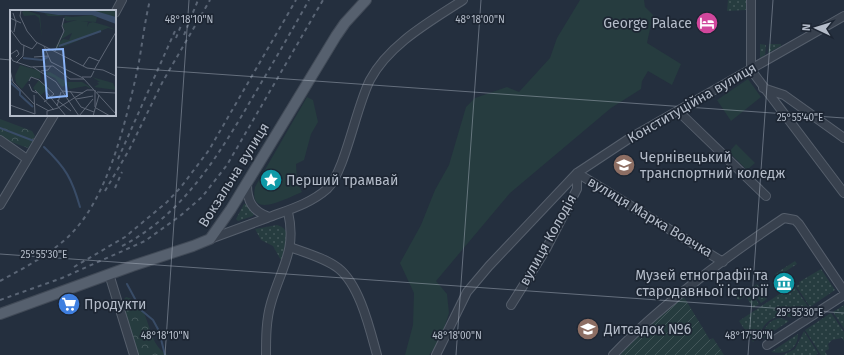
<svg xmlns="http://www.w3.org/2000/svg" width="844" height="355" font-family="'Fira Sans',sans-serif">
  <style>
    .grass { fill: url(#grass-dots) }
    .forest { fill: url(#forest-crowns) }
    .park { fill: #263c3f }
    .garden { fill: url(#garden-furrows) }
    .lines { fill: none; stroke-linecap: round; stroke-linejoin: round }
    .stream { stroke: #394c67; stroke-width: 2 }
    .minor-casing { stroke: #565f6c; stroke-width: 10 }
    .major-casing { stroke: #414a57; stroke-width: 12 }
    .minor { stroke: #38414e; stroke-width: 8 }
    .major { stroke: #56606e; stroke-width: 10 }
    .rail { stroke: #5a6575; stroke-width: 2; stroke-dasharray: 4 4; stroke-linecap: butt }
    .ticks { fill: none; stroke: #b4bcc9; stroke-width: 1; stroke-opacity: 0.45 }
    .labels { text-anchor: middle; dominant-baseline: central; stroke-width: 3.5; stroke-linejoin: round; paint-order: stroke }
    .poi-label { font-size: 14px; fill: #b4bcc9; stroke: #1d2633; text-anchor: start }
    .street-label { font-size: 14px; fill: #b4bcc9; stroke: #1d2633 }
    .inset-river { fill: none; stroke: #394c67; stroke-width: 2 }
    .inset-road { fill: none; stroke: #5e6776; stroke-width: 1 }
    .view { fill: #8ab4f8; fill-opacity: 0.15; stroke: #8ab4f8; stroke-width: 2 }
    .inset-edge { fill: none; stroke: #b4bcc9; stroke-width: 2 }
    .ticks-label { font-size: 10px; text-anchor: middle; fill: #b4bcc9; stroke: #1d2633; stroke-width: 3.5; stroke-linejoin: round; paint-order: stroke }
  </style>
  <defs>
    <pattern id="grass-dots" width="8" height="8" patternUnits="userSpaceOnUse"><rect width="8" height="8" fill="#263c3f"/><path d="M2 2h.1M6 6h.1" fill="none" stroke="#435659" stroke-width="1.8" stroke-linecap="round"/></pattern>
    <pattern id="forest-crowns" width="20" height="18" patternUnits="userSpaceOnUse"><rect width="20" height="18" fill="#263c3f"/><path d="M2 6a3 3 0 1 1 6 0M12 15a3 3 0 1 1 6 0" fill="none" stroke="#435659"/></pattern>
    <pattern id="garden-furrows" width="10" height="10" patternUnits="userSpaceOnUse"><rect width="10" height="10" fill="#263c3f"/><path d="M-1 1l2-2M0 10L10 0M9 11l2-2" fill="none" stroke="#435659"/></pattern>
  </defs>
  <rect width="100%" height="100%" fill="#242f3e"/>
  <path class="grass" d="M728 0H746V10L727 11Z
    M760 44 766 45 765 55 760 58Z
    M769 44H781V46L768 53Z
    M244 204H247L254 213 253 216 238 221 236 219Z
    M277 225C295 230 285 249 282 262L273 246 261 240 255 229Z
    M795 261 797 264 777 277 775 274Z
    M821 269 835 290 810 307 796 286 800 284 799 282Z
    M757 284 767 299 761 303 751 288Z
    M790 287 792 289 795 287 809 308 794 318C775 312 762 322 758 340L757 339 753 342 739 321Z
    M749 289 759 304 753 308 746 296 739 300 737 299V296Z
    M844 305V329L833 312Z
    M831 313 844 332V341L842 338 832 340 828 344 829 349 825 351 827 355H821L805 330Z
    M780 318 789 321 762 339C763 328 769 320 780 318Z
    M804 331 818 353 816 355H783L795 349Z
    M798 334C798 350 785 355 771 352Z"/>
  <path class="forest" d="M0 119 32 131 35 136 28 148 0 138Z
    M126 297C153 303 144 344 168 355H138L121 302Z"/>
  <path class="park" d="M580 0H644L645 7 653 15 647 43 681 64 672 85 648 71 642 81 641 89 611 108 510 193 436 281 447 294 449 313 440 341 429 355H405L413 325 414 293 400 263 421 225 435 190 449 165 466 107 475 98 507 87 519 92 550 58 557 38Z
    M748 79 761 97 731 121 717 100Z
    M307 97 313 100 318 122 311 134 304 160 296 164 297 182 302 192C289 197 248 221 255 187Z
    M736 144 755 163 747 170 729 152Z"/>
  <path class="garden" d="M684 297 710 340 713 338 724 355H620L651 323Z"/>
  <g class="lines">
    <path class="stream" d="M0 128 34 141
      M44 147C66 168 72 179 80 207
      M127 284 141 310 153 320 159 331 165 355"/>
    <g class="minor-casing">
      <path id="minor" d="M751 0V70L844 193
        M115 13 122 0
        M763 88 784 95 844 138
        M678 111 766 196
        M0 140 27 159
        M577 173 723 262
        M247 184C247 201 252 211 269 217
        M0 205 54 115
        M210 239C229 232 248 225 267 218 288 210 310 204 327 189 345 172 356 107 370 80 389 44 431 21 463 0
        M290 247C306 253 325 258 338 268 360 285 370 330 377 355
        M109 274 134 355
        M511 305 545 251 577 189V173
        M767 345 844 295
        M266 355C266 338 266 320 271 303 281 268 297 250 288 212
        M436 355 467 292 489 266 577 173 630 138 844 16
        M613 355C661 304 726 257 784 218L795 220 799 224 844 291"/>
    </g>
    <g class="major-casing">
      <path id="major" d="M0 314 132 266 193 246 210 239 231 209 336 36 345 23 366 0"/>
    </g>
    <use href="#minor" class="minor"/>
    <use href="#major" class="major"/>
    <path class="rail" d="M184 35 198 0
      M176 38 182 23
      M118 159 175 31
      M115 188 122 172
      M105 191 129 150 163 81 210 0
      M122 246C184 214 220 153 254 95 273 63 291 32 309 0
      M74 267 125 237 167 202 181 187 209 150 296 0
      M0 281C24 268 49 255 69 236 108 198 125 124 137 72 142 48 144 24 150 0
      M0 300 62 278 145 241 180 216 202 197 227 165 323 0"/>
  </g>
  <path class="ticks" d="M0 59 11 60M115 67 844 118M0 254 844 313M165 355 189 0M456 355 481 0M748 355 773 0"/>
  <defs>
    <g id="hotel-disc" transform="scale(1.15)"><circle r="9.5" fill="#d1479c" stroke="#1d2633"/><path d="M-6-4.5h1.5V1H6V5H4.5V3h-9V5H-6ZM-4 0a1.8 1.8 0 1 1 3.6 0ZM.5 0V-2.5h3Q6-2.5 6 0Z" fill="#fff"/></g>
    <g id="university-disc" transform="scale(1.15)"><circle r="9.5" fill="#8d6e63" stroke="#1d2633"/><path d="M0-5L7-2L0 1L-7-2ZM-4 1L0 2.5L4 1V4Q0 6-4 4Z" fill="#fff"/></g>
    <g id="sight-disc" transform="scale(1.15)"><circle r="9.5" fill="#0f9aa8" stroke="#1d2633"/><path d="M0-6L1.8-2.2L6-1.7L2.9 1.2L3.7 5.4L0 3.3L-3.7 5.4L-2.9 1.2L-6-1.7L-1.8-2.2Z" fill="#fff"/></g>
    <g id="museum-disc" transform="scale(1.15)"><circle r="9.5" fill="#0f9aa8" stroke="#1d2633"/><path d="M0-6L6-3V-2H-6V-3ZM-5-1h2V3h-2ZM-1-1h2V3h-2ZM3-1h2V3H3ZM-6 4H6V6H-6Z" fill="#fff"/></g>
    <g id="supermarket-disc" transform="scale(1.15)"><circle r="9.5" fill="#3f7fe0" stroke="#1d2633"/><path d="M-6-5.5h2.5l.6 2H6L4.5 2H-2.5L-4.4-4H-6ZM-1.5 3.2a1.3 1.3 0 1 0 .1 0ZM3 3.2a1.3 1.3 0 1 0 .1 0Z" fill="#fff"/></g>
    <g id="school-disc" transform="scale(1.15)"><circle r="9.5" fill="#8d6e63" stroke="#1d2633"/><path d="M0-5L7-2L0 1L-7-2ZM-4 1L0 2.5L4 1V4Q0 6-4 4Z" fill="#fff"/></g>
  </defs>
  <g fill-rule="evenodd">
    <use href="#hotel-disc" x="707" y="23"/>
    <use href="#university-disc" x="624" y="165"/>
    <use href="#sight-disc" x="271" y="180"/>
    <use href="#museum-disc" x="784" y="283"/>
    <use href="#supermarket-disc" x="69" y="304"/>
    <use href="#school-disc" x="588" y="329"/>
  </g>
  <g class="labels">
    <g class="poi-label">
      <text x="692" y="23" text-anchor="end">George Palace</text>
      <text x="640" y="157">Чернівецький<tspan x="640" dy="16">транспортний коледж</tspan></text>
      <text x="286" y="180">Перший трамвай</text>
      <text x="768" y="275" text-anchor="end">Музей етнографії та<tspan x="768" dy="16">стародавньої історії</tspan></text>
      <text x="84" y="304">Продукти</text>
      <text x="604" y="329">Дитсадок №6</text>
    </g>
    <g class="street-label">
      <text transform="translate(692 103) rotate(-30)">Конституційна вулиця</text>
      <text transform="translate(234 175) rotate(-58)">Вокзальна вулиця</text>
      <text transform="translate(650 217) rotate(31)">вулиця Марка Вовчка</text>
      <text transform="translate(548 240) rotate(-61)">вулиця Колодія</text>
    </g>
  </g>
  <g transform="translate(10 10)">
    <rect width="106" height="106" fill="#242f3e"/>
    <path d="M15 0 30 5 32 28 29 8 25 5 14 6 12 2ZM82 0H106V7L85 2ZM34 3 62 7 82 5 87 7 86 12 71 11 78 12 77 17 79 13 83 12 97 16 106 20 98 18 53 37 50 35 46 41V35L53 29 59 30 62 23 48 31 55 21 52 14 67 10 57 11 54 8 55 6H38ZM82 67 103 73 106 80 84 77 89 74 87 72H90Z" fill="#263c3f"/>
    <path d="M10 55 30 61 31 69 21 67 12 79 6 73 5 66ZM40 62 57 72H72L79 76 81 79 76 76 60 79 57 75 52 77 45 68 33 63Z" fill="#263c3f"/>
    <path d="M29 70 39 78 30 86 23 78Z" fill="#263c3f"/>
    <path d="M15 0H82L106 7V14L82 5H48Z" fill="#394c67"/>
    <path class="inset-river" d="M49 36 91 21M13 48 32 50 38 47M2 69 0 72 10 81V85L23 97"/>
    <path class="inset-road" d="M11 0 10 6 17 21 26 32 34 36 41 52 73 68 106 104M3 3 6 12 4 22M0 8 11 13M0 19 11 34 22 39 27 33M34 36 77 58 93 60 106 66M45 41 54 21 52 16 54 8M1 44 7 40 9 44 6 47M0 46 3 51 21 57 43 56M24 47 38 46M6 53 13 46 14 35M43 56 60 69H74M73 56 79 47 89 51M23 57 46 72 69 106M0 60 3 72 25 95M84 60 106 22M31 61 38 60 41 56M72 67H81L84 61M19 71 21 67 29 70 44 84 34 92M19 74 22 81 27 83M25 80 44 100M85 80V97M52 81 73 83M60 81 71 97 84 102M87 82 106 83M37 83 56 106M66 89 83 86M47 90 61 101M26 94 39 101M0 95 25 104 24 85M47 96 51 82M86 98 100 106M37 106V101L48 98 77 80H84M69 106 83 89M83 106 89 85"/>
    <path class="view" d="M53 39 57 86 37 88 33 40Z"/>
    <rect width="106" height="106" class="inset-edge"/>
  </g>
  <g class="ticks-label">
    <text x="189" y="23">48°18'10"N</text>
    <text x="480" y="23">48°18'00"N</text>
    <text x="800" y="121">25°55'40"E</text>
    <text x="44" y="258">25°55'30"E</text>
    <text x="800" y="316">25°55'30"E</text>
    <text x="165" y="339">48°18'10"N</text>
    <text x="457" y="339">48°18'00"N</text>
    <text x="749" y="339">48°17'50"N</text>
  </g>
  <g transform="translate(816 28) rotate(274)" stroke="#1d2633" stroke-width="3" paint-order="stroke">
  <path d="M0-3L7 15L0 10L-7 15Z" fill="#b4bcc9"/>
  <text y="-6" font-size="11" font-weight="bold" text-anchor="middle" fill="#b4bcc9">N</text>
  </g>
</svg>
